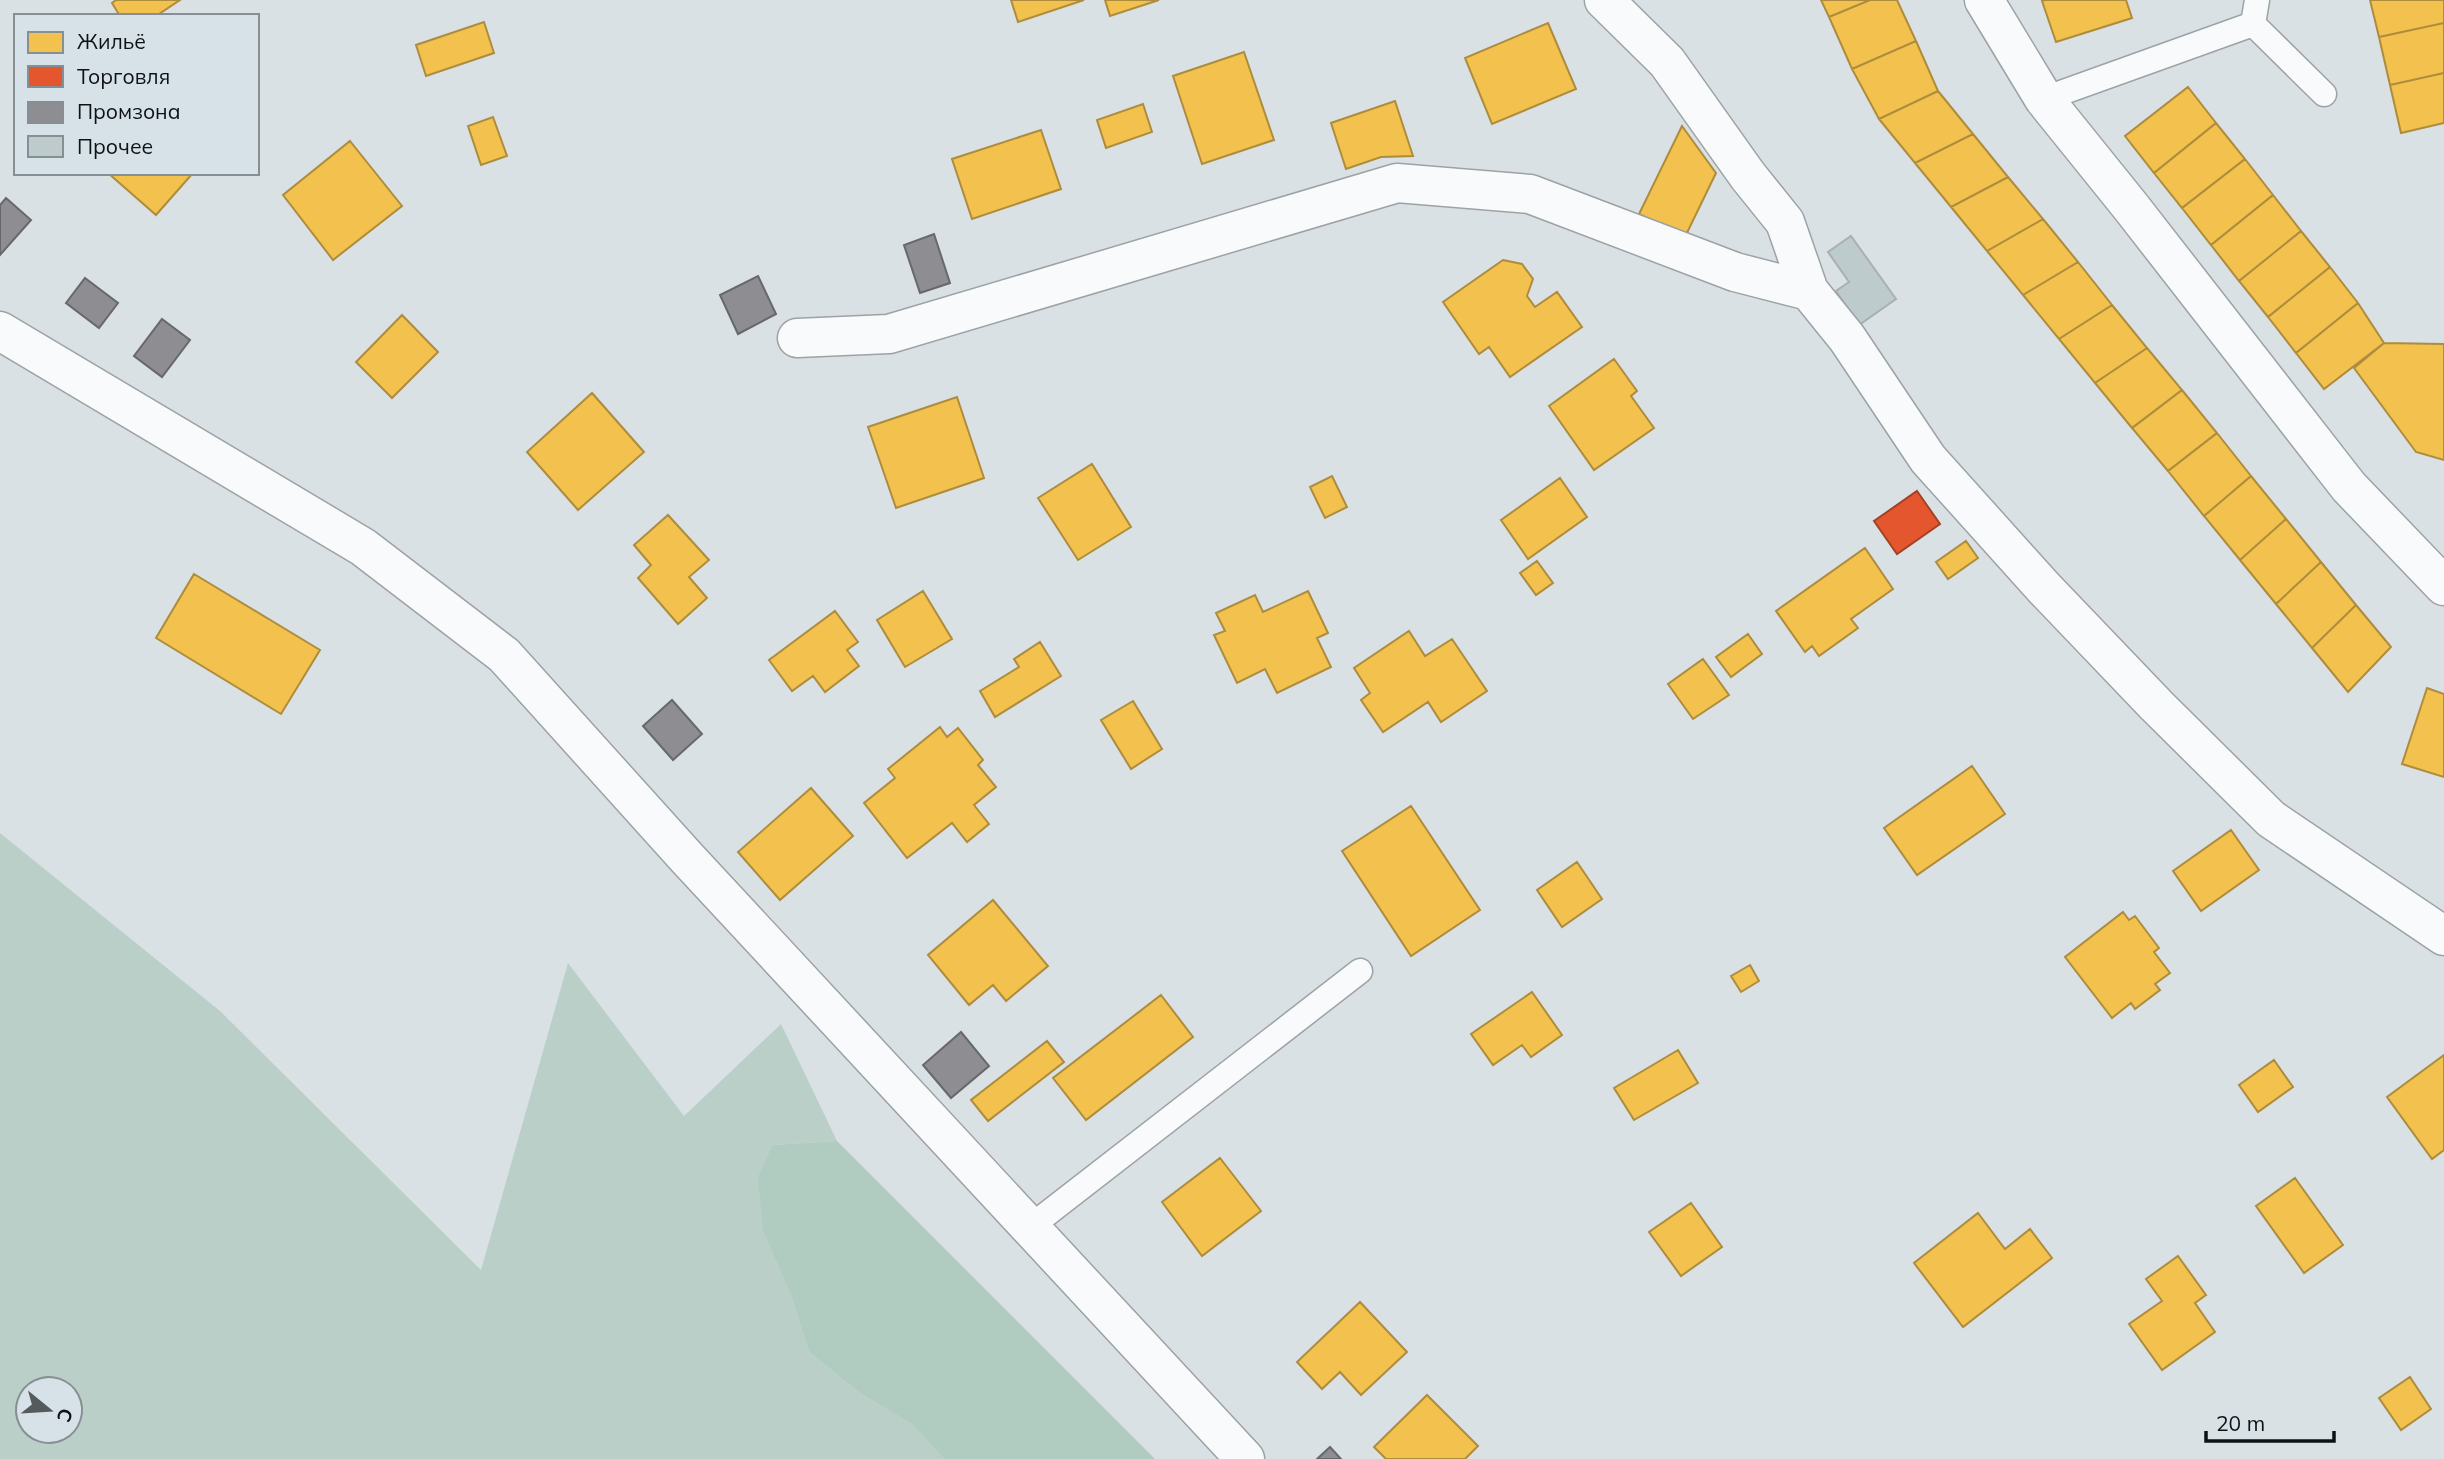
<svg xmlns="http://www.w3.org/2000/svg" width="2444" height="1459" font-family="Mulish,sans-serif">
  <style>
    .green { fill: #bacfc7; fill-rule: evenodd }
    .forest { fill: #b0cbc0 }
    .homes { fill: #f2c14e; stroke: #ae8c3d; stroke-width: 2 }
    .shops { fill: #e4572e; stroke: #a44226; stroke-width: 2 }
    .industry { fill: #8d8d92; stroke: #67686c; stroke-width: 2 }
    .building { fill: #bdcbcc; stroke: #aab0b1; stroke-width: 2 }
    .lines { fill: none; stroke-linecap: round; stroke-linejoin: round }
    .lane-casing { stroke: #9da2a5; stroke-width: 27 }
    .street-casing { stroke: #9da2a5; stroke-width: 41 }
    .lane { stroke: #f9fafb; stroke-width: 24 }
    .street { stroke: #f9fafb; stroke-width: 38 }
  </style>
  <rect width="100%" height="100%" fill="#dae1e4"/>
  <path class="green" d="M0 833 220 1011 481 1270 568 963 684 1116 781 1024 837 1141 773 1145 790 1292 809 1352 860 1393 912 1424 944 1459H0ZM28 1389H70V1431H28Z"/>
  <path class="forest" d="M837 1141 1155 1459H944L912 1424 860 1393 809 1352 790 1292 763 1230 758 1177 773 1145Z"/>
  <path class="homes" d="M116 0H180L156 16H120L112 3Z
    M1011 0H1084L1018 22Z
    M1105 0H1159L1110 16Z
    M1821 0H1870L1829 17Z
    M1870 0H1897L1916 41 1852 69 1829 17Z
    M2045 0H2126L2132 18 2056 42 2042 1Z
    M2370 0H2444V23L2379 37Z
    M484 22 494 53 426 76 416 45Z
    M1548 23 1576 89 1492 124 1465 58Z
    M2444 23V73L2390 85 2379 37Z
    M1916 41 1938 91 1879 119 1852 69Z
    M1244 52 1274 140 1202 164 1173 76Z
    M2444 73V123L2401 133 2390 85Z
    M2188 87 2216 123 2154 173 2125 136Z
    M1938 91 1973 134 1915 163 1879 119Z
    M1395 101 1413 156 1381 157 1346 169 1331 123Z
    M1143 104 1152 132 1106 148 1097 120Z
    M493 117 507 156 481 165 468 126Z
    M2216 123 2245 159 2182 208 2154 173Z
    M1682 126 1716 173 1685 237 1639 214Z
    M1041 130 1061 189 972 219 952 159Z
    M1973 134 2008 177 1951 207 1915 163Z
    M350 141 402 206 333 260 283 195Z
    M2245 159 2273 195 2211 245 2182 208Z
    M108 173H193L156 215Z
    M2008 177 2043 219 1987 251 1951 207Z
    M2273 195 2301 231 2239 281 2211 245Z
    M2043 219 2078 262 2023 295 1987 251Z
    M2301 231 2330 267 2268 317 2239 281Z
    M1503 260 1522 264 1533 279 1527 296 1535 307 1557 292 1582 327 1510 377 1489 347 1479 354 1443 302Z
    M2078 262 2112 305 2059 339 2023 295Z
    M2330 267 2358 303 2296 353 2268 317Z
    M2358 303 2384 343 2324 389 2296 353Z
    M2112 305 2147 348 2095 383 2059 339Z
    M402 315 438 352 392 398 356 362Z
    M2384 343 2444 344V460L2416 452 2354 368Z
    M2147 348 2182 390 2132 428 2095 383Z
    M1614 359 1637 391 1631 396 1654 428 1594 470 1549 406Z
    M2182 390 2217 433 2168 471 2132 428Z
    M592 393 644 452 578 510 527 452Z
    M957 397 984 478 896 508 868 427Z
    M2217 433 2251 476 2204 516 2168 471Z
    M1092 464 1131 527 1078 560 1038 498Z
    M1332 476 1347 507 1325 518 1310 487Z
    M2251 476 2286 519 2240 560 2204 516Z
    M1560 478 1587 517 1528 559 1501 520Z
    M668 515 709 560 689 577 707 598 678 624 638 578 651 565 634 545Z
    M2286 519 2321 562 2276 604 2240 560Z
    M1966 541 1978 558 1948 579 1936 562Z
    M1865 548 1893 589 1851 619 1858 628 1819 656 1812 646 1805 652 1776 611Z
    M1537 561 1553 583 1536 595 1520 573Z
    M2321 562 2356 605 2312 648 2276 604Z
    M194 574 320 650 281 714 156 638Z
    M923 591 952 639 905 667 877 620Z
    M1308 591 1328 633 1317 638 1331 667 1277 693 1265 669 1237 683 1214 635 1225 631 1216 613 1255 595 1263 612Z
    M2356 605 2391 647 2348 692 2312 648Z
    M835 611 858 642 847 650 859 666 825 692 813 676 792 691 769 660Z
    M1409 631 1425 656 1452 639 1487 691 1441 722 1428 702 1383 732 1361 700 1370 693 1354 668Z
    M1748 634 1762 654 1731 677 1716 657Z
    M1040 642 1061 676 995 717 980 691 1019 667 1014 659Z
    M1703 659 1729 695 1693 719 1668 684Z
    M2427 688 2444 694V777L2402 764Z
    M1133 701 1162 749 1131 769 1101 720Z
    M940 727 947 737 958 728 983 760 978 765 996 787 974 805 989 824 967 842 952 823 907 858 864 803 895 778 888 769Z
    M1972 766 2005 814 1917 875 1884 828Z
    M811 788 853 836 780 900 738 852Z
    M1411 806 1480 910 1411 956 1342 851Z
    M2231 830 2259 870 2201 911 2173 871Z
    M1577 862 1602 899 1562 927 1537 890Z
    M993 900 1048 966 1006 1001 993 985 969 1005 928 955Z
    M2123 912 2129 920 2135 916 2159 948 2154 952 2170 973 2155 984 2160 990 2135 1009 2131 1003 2112 1018 2065 957Z
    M1750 965 1759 981 1741 992 1731 976Z
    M1532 992 1562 1035 1531 1057 1522 1045 1493 1065 1471 1034Z
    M1161 995 1193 1037 1086 1120 1053 1078Z
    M1047 1041 1064 1062 988 1121 971 1100Z
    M1678 1050 1698 1083 1634 1120 1614 1088Z
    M2444 1055V1150L2432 1159 2387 1097Z
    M2274 1060 2293 1087 2258 1112 2239 1085Z
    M1220 1158 1261 1211 1202 1256 1162 1202Z
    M2295 1178 2343 1245 2304 1273 2256 1206Z
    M1691 1203 1722 1247 1681 1276 1649 1232Z
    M1978 1213 2005 1249 2030 1229 2052 1258 1963 1327 1914 1263Z
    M2178 1256 2206 1295 2195 1303 2215 1332 2162 1370 2129 1324 2162 1301 2146 1279Z
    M1360 1302 1407 1352 1361 1395 1340 1372 1322 1389 1297 1362Z
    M2410 1377 2431 1409 2401 1430 2379 1398Z
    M1427 1395 1478 1446 1465 1459H1386L1374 1447Z"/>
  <path class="shops" d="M1917 491 1940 524 1897 554 1874 521Z"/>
  <path class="industry" d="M6 198 31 220 0 255V205Z
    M934 234 950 283 920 293 904 245Z
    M758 276 776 314 738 334 720 295Z
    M85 278 118 303 99 328 66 303Z
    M162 319 190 340 162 377 134 356Z
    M672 700 702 734 673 760 643 726Z
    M961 1032 989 1066 951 1098 923 1065Z
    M1330 1447 1341 1459H1317Z"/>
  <path class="building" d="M1851 236 1896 299 1859 325 1836 291 1849 282 1828 252Z"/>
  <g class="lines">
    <g class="lane-casing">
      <path id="lane" d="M2253 24 2324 94
        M2044 99 2253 24 2257 0
        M1030 1227 1360 971"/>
    </g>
    <g class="street-casing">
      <path id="street" d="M1604 0 1667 62 1748 176 1785 222 1809 291 1847 338 1928 459 2044 588 2156 705 2271 819 2444 936
        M1984 0 2044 99 2131 207 2349 487 2444 586
        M0 331 363 547 504 655 687 858 1245 1459
        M797 338 889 334 1397 183 1530 194 1735 272 1809 291"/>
    </g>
    <use href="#lane" class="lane"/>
    <use href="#street" class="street"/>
  </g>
  <rect x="14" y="14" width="245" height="161" fill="#d6e2e8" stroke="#868f93" stroke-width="2"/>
  <rect x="28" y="32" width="35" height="21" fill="#f2c14e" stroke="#868f93" stroke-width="2"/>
  <text x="77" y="49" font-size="21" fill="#0e1214">Жильё</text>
  <rect x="28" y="66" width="35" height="21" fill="#e4572e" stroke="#868f93" stroke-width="2"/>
  <text x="77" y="84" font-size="21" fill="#0e1214">Торговля</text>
  <rect x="28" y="102" width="35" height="21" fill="#8d8d92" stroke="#868f93" stroke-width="2"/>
  <text x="77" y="119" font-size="21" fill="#0e1214">Промзона</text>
  <rect x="28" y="136" width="35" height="21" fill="#bdcbcc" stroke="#868f93" stroke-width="2"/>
  <text x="77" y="154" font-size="21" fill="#0e1214">Прочее</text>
  <g transform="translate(49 1410) rotate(108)"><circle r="33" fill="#d6e2e8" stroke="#868f93" stroke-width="2"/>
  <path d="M0-5L12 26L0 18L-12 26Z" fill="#555a5d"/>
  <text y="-10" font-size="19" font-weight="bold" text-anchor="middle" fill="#0e1214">С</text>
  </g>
  <path d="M2206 1431v10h128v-10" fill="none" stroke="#0e1214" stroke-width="3.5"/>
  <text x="2216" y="1431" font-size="21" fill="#0e1214" stroke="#d6e2e8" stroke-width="5" paint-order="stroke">20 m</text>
</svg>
